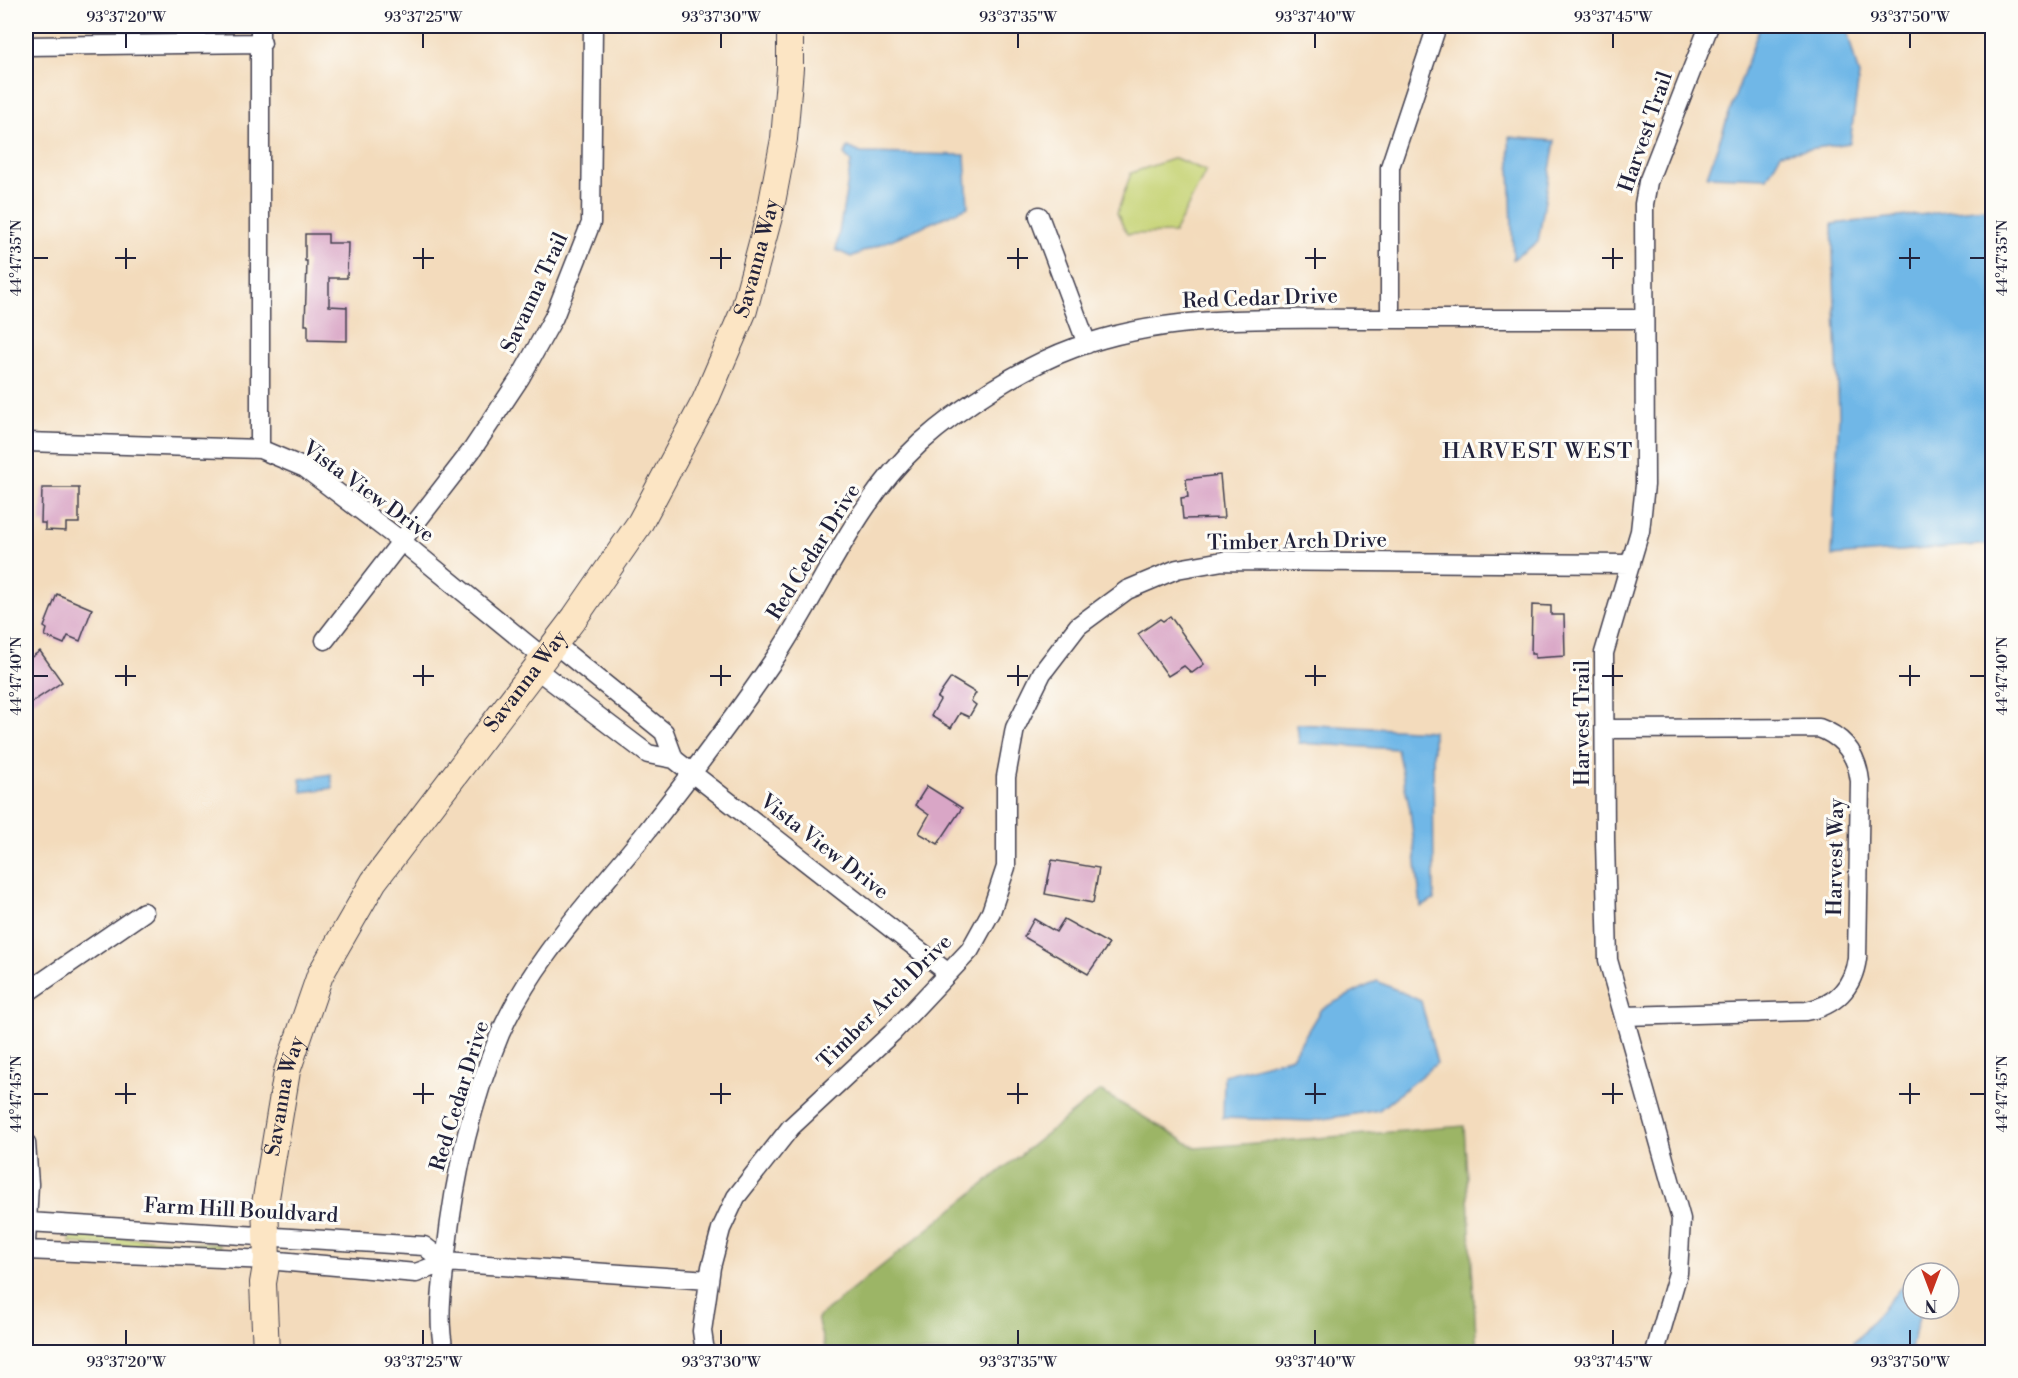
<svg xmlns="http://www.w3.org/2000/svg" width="2018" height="1378" font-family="'Libre Bodoni',serif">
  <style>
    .green { fill: #c6d375; stroke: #747a58; stroke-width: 1.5 }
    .forest { fill: #9cb566; stroke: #5f6c50; stroke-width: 1.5 }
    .water { fill: #70b7e7; stroke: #496c91; stroke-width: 1.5 }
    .building { fill: #d9a6c6 }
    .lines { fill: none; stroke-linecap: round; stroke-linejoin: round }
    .street-casing { stroke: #413e4e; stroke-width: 21 }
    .secondary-casing { stroke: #413e4e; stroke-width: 28 }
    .street { stroke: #fff; stroke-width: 18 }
    .secondary { stroke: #fce5c4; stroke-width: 26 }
    .ticks { fill: none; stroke: #22223b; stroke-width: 2 }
    .labels { text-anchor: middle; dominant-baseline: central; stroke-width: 6; stroke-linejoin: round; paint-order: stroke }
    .street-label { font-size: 21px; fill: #22223b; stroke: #fdfcf7 }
    .neighbourhood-label { font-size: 22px; letter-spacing: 1.5px; fill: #22223b; stroke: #fdfcf7 }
    .neatline { fill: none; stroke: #22223b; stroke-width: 2 }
    .ticks-label { font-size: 15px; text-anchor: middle; fill: #22223b }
  </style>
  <rect width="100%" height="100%" fill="#fdfcf7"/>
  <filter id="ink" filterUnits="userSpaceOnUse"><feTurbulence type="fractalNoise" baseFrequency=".0167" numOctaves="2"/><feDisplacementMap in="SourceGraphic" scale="12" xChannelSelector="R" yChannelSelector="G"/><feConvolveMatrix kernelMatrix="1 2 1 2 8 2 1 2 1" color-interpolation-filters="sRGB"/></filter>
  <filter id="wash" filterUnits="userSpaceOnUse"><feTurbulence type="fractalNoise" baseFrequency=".008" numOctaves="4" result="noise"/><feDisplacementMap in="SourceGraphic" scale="24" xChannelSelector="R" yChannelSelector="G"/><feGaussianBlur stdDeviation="1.35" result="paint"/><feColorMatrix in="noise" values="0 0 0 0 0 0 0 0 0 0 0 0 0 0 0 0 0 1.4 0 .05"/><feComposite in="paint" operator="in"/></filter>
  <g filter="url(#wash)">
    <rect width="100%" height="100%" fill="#f3dbbc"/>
    <path class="green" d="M1175 158 1206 171 1174 233 1127 234 1117 213 1131 173Z
      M70 1234 220 1244V1252L70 1243Z"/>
    <path class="forest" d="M1100 1091 1196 1148 1464 1126 1477 1352H826L817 1318Z"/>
    <path class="water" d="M1760 26H1846L1859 76 1850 143 1781 153 1767 178 1707 176Z
      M1509 137 1555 141 1538 242 1513 259Z
      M848 147 861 153 965 155 968 207 851 257 836 250 851 162 844 155Z
      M1984 208 1992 228V544L1832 556 1839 415 1832 224Z
      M1297 724 1433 731 1434 900 1421 907 1410 810 1397 749 1299 743Z
      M331 774 333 788 302 792 300 779Z
      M1377 981 1421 1001 1437 1063 1379 1110 1311 1121 1223 1118 1224 1075 1292 1057 1321 1009Z
      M1913 1273V1309H1921L1910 1352H1846Z"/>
    <g id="blocks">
      <path class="building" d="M305 234H328V243H348L347 278H329V306L347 307V341L308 340V325H305L307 261H305Z
        M1220 475 1224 518 1183 519 1181 498 1188 497 1186 479Z
        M42 488H79V523H66V531L45 530V523H41Z
        M57 594 92 609 80 641 68 636 64 644 45 636 47 629 44 627Z
        M1532 605 1551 606V615H1564L1565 656 1535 658V654H1531Z
        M1170 616 1204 664 1192 673 1184 666 1168 676 1138 634 1160 619 1163 621Z
        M40 651 62 682 26 706V661Z
        M951 678 976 693 971 701 976 705 969 717 960 713 951 728 931 716 940 700 937 698Z
        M927 786 962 808 938 844 919 833 929 815 915 805Z
        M1052 860 1099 868 1093 903 1045 894Z
        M1034 919 1056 932 1064 919 1109 944 1088 974 1024 937Z"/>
    </g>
  </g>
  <g filter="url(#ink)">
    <use href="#blocks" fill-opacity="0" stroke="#413e4e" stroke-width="1.5"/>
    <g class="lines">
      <g class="street-casing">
        <path id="street" d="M26 46 262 43
          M1039 216 1087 344
          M1390 319V167L1437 26
          M26 442 260 449 305 468 400 540 544 658
          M260 449V26
          M325 640 472 450 520 378 554 317 591 223 593 26
          M555 644 664 732 674 759
          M536 669 648 754 674 759 947 972
          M1605 729 1819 728C1844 737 1857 755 1860 781L1857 958C1853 988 1835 1006 1806 1011L1624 1016
          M26 993 144 912
          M26 1143 29 1184 26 1242
          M26 1250 267 1260 416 1273 445 1262 424 1246 28 1222
          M445 1262 709 1280
          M444 1352C437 1317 442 1289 446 1254 454 1179 471 1103 500 1034 532 960 593 898 643 836 688 779 732 721 773 661 822 589 854 504 920 443 959 408 1024 366 1074 348 1166 314 1264 319 1361 319 1455 319 1549 319 1642 319
          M705 1352 702 1331 711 1267 721 1229 736 1197 791 1127 892 1033 970 950 991 912 1006 867V777L1015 728 1042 673 1078 626 1127 590 1177 569 1223 561 1631 564
          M1655 1352 1678 1273 1681 1219 1608 960 1605 841 1604 653 1640 531 1645 485 1644 204 1648 182 1709 26"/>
      </g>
      <g class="secondary-casing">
        <g id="secondary">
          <path id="s1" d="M266 1352 263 1283 267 1260 265 1204 287 1071 320 975 374 881 575 617 640 523 705 401 744 310 770 213 784 139 790 68V26"/>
        </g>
      </g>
      <use href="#street" class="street"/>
      <use href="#secondary" class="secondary"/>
    </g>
  </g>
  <path class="ticks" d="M126 33V48M423 33V48M721 33V48M1018 33V48M1315 33V48M1613 33V48M1910 33V48M126 248V269M423 248V269M721 248V269M1018 248V269M1315 248V269M1613 248V269M1910 248V269M33 258H48M115 258H136M413 258H434M710 258H731M1007 258H1028M1305 258H1326M1602 258H1623M1899 258H1920M1970 258H1985M126 665V686M423 665V686M721 665V686M1018 665V686M1315 665V686M1613 665V686M1910 665V686M33 676H48M115 676H136M413 676H434M710 676H731M1007 676H1028M1305 676H1326M1602 676H1623M1899 676H1920M1970 676H1985M126 1083V1104M423 1083V1104M721 1083V1104M1018 1083V1104M1315 1083V1104M1613 1083V1104M1910 1083V1104M33 1094H48M115 1094H136M413 1094H434M710 1094H731M1007 1094H1028M1305 1094H1326M1602 1094H1623M1899 1094H1920M1970 1094H1985M126 1330V1345M423 1330V1345M721 1330V1345M1018 1330V1345M1315 1330V1345M1613 1330V1345M1910 1330V1345"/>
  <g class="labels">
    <g class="street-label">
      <text transform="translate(1646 132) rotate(-71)">Harvest Trail</text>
      <text stroke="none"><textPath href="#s1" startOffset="1230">Savanna Way</textPath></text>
      <text transform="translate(535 293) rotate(-65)">Savanna Trail</text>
      <text transform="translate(1260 299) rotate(-2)">Red Cedar Drive</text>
      <text transform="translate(368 492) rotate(36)">Vista View Drive</text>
      <text transform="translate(1297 542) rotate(-1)">Timber Arch Drive</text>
      <text transform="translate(814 552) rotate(-58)">Red Cedar Drive</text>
      <text stroke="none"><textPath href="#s1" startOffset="744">Savanna Way</textPath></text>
      <text transform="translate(1583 723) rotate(-90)">Harvest Trail</text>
      <text transform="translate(824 847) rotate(38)">Vista View Drive</text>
      <text transform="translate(1836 857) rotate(-89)">Harvest Way</text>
      <text transform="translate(885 1002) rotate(-45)">Timber Arch Drive</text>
      <text transform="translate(460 1096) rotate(-73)">Red Cedar Drive</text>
      <text stroke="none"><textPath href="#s1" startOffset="258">Savanna Way</textPath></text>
      <text transform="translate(241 1211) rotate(3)">Farm Hill Bouldvard</text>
    </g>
    <g class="neighbourhood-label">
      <text x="1538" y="451">HARVEST WEST</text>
    </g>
  </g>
  <rect width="2018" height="1378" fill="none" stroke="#fdfcf7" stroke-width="66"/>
  <g transform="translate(1931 1291) rotate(180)"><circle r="28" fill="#fdfcf7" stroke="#a5a5ac" stroke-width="1.5"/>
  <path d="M0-4.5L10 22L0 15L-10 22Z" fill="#c8321e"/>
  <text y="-9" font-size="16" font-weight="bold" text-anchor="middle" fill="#22223b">N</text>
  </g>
  <rect x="33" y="33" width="1952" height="1312" class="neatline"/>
  <g class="ticks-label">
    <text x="126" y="22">93°37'20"W</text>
    <text x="423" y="22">93°37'25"W</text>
    <text x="721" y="22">93°37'30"W</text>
    <text x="1018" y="22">93°37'35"W</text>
    <text x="1315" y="22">93°37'40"W</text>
    <text x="1613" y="22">93°37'45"W</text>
    <text x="1910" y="22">93°37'50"W</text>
    <text transform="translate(2002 258) rotate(-90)" y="5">44°47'35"N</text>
    <text transform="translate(16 258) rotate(-90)" y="5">44°47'35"N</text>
    <text transform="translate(2002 676) rotate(-90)" y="5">44°47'40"N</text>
    <text transform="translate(16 676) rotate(-90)" y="5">44°47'40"N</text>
    <text transform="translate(2002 1094) rotate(-90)" y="5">44°47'45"N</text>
    <text transform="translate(16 1094) rotate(-90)" y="5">44°47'45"N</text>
    <text x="126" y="1367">93°37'20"W</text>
    <text x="423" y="1367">93°37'25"W</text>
    <text x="721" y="1367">93°37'30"W</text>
    <text x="1018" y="1367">93°37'35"W</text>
    <text x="1315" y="1367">93°37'40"W</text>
    <text x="1613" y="1367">93°37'45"W</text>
    <text x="1910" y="1367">93°37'50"W</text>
  </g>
</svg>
